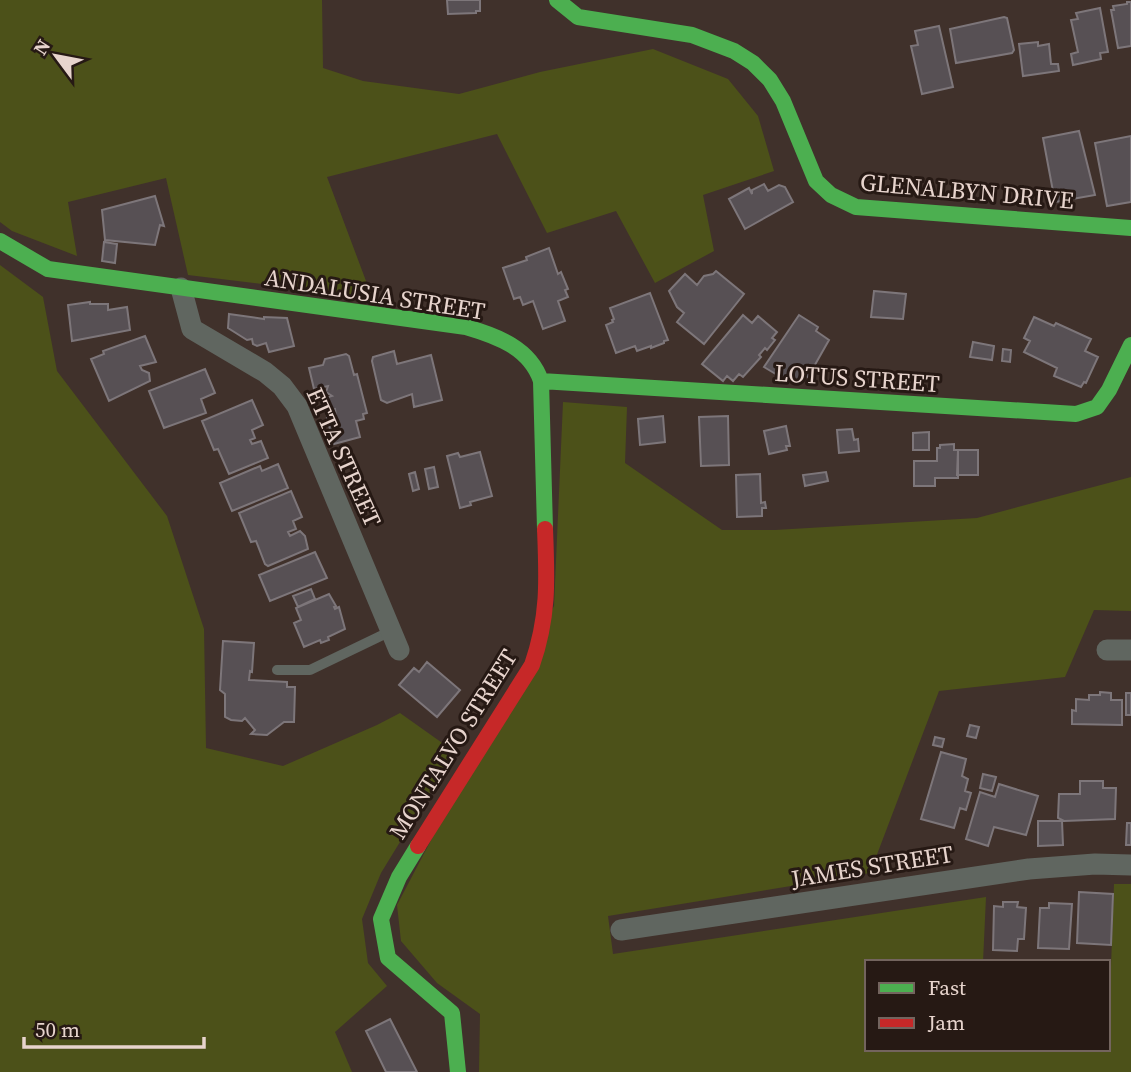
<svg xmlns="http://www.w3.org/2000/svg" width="1131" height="1072" font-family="'Source Serif 4',serif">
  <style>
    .green { fill: #4c5119 }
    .building { fill: #575054; stroke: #7d767a; stroke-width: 2 }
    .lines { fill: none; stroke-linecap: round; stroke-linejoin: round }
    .lane { stroke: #606660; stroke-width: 10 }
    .street { stroke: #606660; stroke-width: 21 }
    .fast { stroke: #4caf50; stroke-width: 16 }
    .jam { stroke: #c62828; stroke-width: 16 }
    .labels { text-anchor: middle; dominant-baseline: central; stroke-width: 6; stroke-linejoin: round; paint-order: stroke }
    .street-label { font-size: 24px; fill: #e7d4cd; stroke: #261914 }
  </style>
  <rect width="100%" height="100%" fill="#40312b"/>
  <path class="green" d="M0 0H322L323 68 363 81 459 94 540 72 653 49 728 79 758 116 774 171 703 195 714 251 655 283 616 211 547 233 497 134 327 177 372 297 188 275 166 178 68 202 77 256 12 231 0 222Z
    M0 265 43 297 57 371 167 516 204 629 206 748 283 766 377 725 400 713 455 752 381 873 362 919 368 963 387 986 335 1032 352 1072H0Z
    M563 402 627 407 625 463 722 530H775L977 518 1131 477V611L1094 610 1065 677 939 691 870 873 608 916 613 954 986 897 983 962H867V1049H1108L1114 884H1131V1072H479L480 1014 437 983 401 941 397 905 554 606Z"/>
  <path class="building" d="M447 0H480V11H476V13L448 14Z
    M1127 2H1131V46L1118 48 1111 10H1114L1113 6 1127 4Z
    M1100 8 1108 52 1100 53 1101 59 1073 65 1071 54 1078 52 1071 20 1078 19 1076 13Z
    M1004 17 1007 18 1014 50 1012 53 956 63 950 29Z
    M939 26 953 87 922 94 911 46 918 45 915 31Z
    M1038 42V46L1049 44 1051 64H1058L1059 71 1023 76 1019 44Z
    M1079 131 1095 195 1055 202 1043 138Z
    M1131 136V202L1107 206 1095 143Z
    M764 184 768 191 779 185 785 187 793 202 745 229 729 199 749 188 752 194V190Z
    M155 196 164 226 160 225 155 245 105 240 102 210Z
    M104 242 117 244 115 263 102 261Z
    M549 248 558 274 561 272 568 289 565 290 568 297 558 301 565 321 543 329 533 301 523 305 520 297 514 299 503 268 527 260 526 257Z
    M716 271 744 294 704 344 677 322 684 313 677 307 669 291 685 274 697 285 704 276 713 274Z
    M874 291 906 294 903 319 871 317Z
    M650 293 668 340 664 341V343L651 348V346L637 351 635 346 616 353 606 325 613 322 612 320 614 319 610 308Z
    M90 302V304H108V310L127 307 130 330 72 341 68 305Z
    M229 314 264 319V317L287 318 294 346 269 352 266 343 257 346 253 344 252 339 247 340 228 328Z
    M743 315 752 323 758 316 777 332 772 338 775 340 767 350 765 348 759 355 761 357 743 377 739 374 733 381 727 376 723 381 702 364Z
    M799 315 818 327 816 331 829 340 808 377 803 374 798 382 792 378 789 382 764 367Z
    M1034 317 1054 326 1056 323 1091 339 1085 351 1098 357 1086 383 1084 382 1081 387 1054 376 1057 368 1024 352 1030 341 1024 338Z
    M145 336 156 362 140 366 142 370 149 373 150 381 109 401 91 359 104 354 103 351Z
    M973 342 994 346 992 360 970 357Z
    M1003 349 1011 350 1010 362 1002 361Z
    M394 351 397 364 431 355 442 400 414 407 412 394 387 403 381 400 372 361 373 357Z
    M346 354 349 356 354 375 357 374 367 413 363 414 364 419 356 421 360 437 334 444 327 418 336 416 335 409 326 412 322 399 332 396 326 392 328 386 314 389 309 368 323 365 325 359Z
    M205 369 215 393 201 399 206 413 164 428 149 391Z
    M252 400 263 425 252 430 255 438 250 440 252 444 261 441 268 458 229 474 218 449 214 450 202 421Z
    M663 416 665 442 640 445 638 419Z
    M728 416 729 465 701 466 699 417Z
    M786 426 790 446H786L787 450 769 454 764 431Z
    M852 429 854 440 858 439 859 451 839 453 837 430Z
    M929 432V450H913V433Z
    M954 444V450H958V478H935V486H914V461H937V448H940V445Z
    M958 450H978V475H957Z
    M480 452 492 496 470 502 471 505 460 508 447 456 458 453 460 457Z
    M278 464 288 488 232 511 220 483 260 466 262 471Z
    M434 467 438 487 429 489 425 469Z
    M415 472 419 489 413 491 409 474Z
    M826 472 828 481 805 486 803 475Z
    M760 474 761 503 765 502 766 508H762V516L737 517 736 475Z
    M291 491 302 517 293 521 296 529 288 532 290 536 300 531 305 536 308 549 268 566 265 564 256 541 251 542 239 513Z
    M315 552 327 578 270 601 259 575Z
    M311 589 315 599 298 607 293 596Z
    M329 594 336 606 334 607 335 609 339 607 345 629 328 637 329 640 321 643 320 640 304 647 294 623 301 620 296 608Z
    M223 641 254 643 252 672 250 671 249 680 287 682V687H295L294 722H284L267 735 251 734 255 730 245 718 242 721 231 720 225 717V694L220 690Z
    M427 662 460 690 437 717 399 685 414 668 419 672Z
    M1100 692 1111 693V700H1122V725L1072 724V710L1076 711V699L1089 700V695H1100Z
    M1126 693H1131V715H1126Z
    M970 725 979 727 976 738 967 736Z
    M935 737 944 739 942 747 933 745Z
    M941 752 966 759 962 776 968 779 965 791 971 793 966 810 960 808 954 828 921 819Z
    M983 774 996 777 992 791 980 788Z
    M1080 781H1103V788H1116L1115 819 1064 821 1058 818 1059 794H1080Z
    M999 784 1038 796 1026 835 994 827 988 846 966 839 980 792 995 797Z
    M1038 821H1062L1063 845 1038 846Z
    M1127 823H1131V845H1126Z
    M1079 892 1113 894 1111 945 1077 943Z
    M1003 902H1018L1017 907 1026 908 1024 939H1018L1017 951 993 950 994 906 1003 907Z
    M1049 903 1072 904 1069 949 1038 948 1040 908H1049Z
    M390 1019 417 1072H386L366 1031Z"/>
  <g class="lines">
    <path class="lane" d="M277 670H310L391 631"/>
    <path class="street" d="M181 288 192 329 265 372 282 386 297 406 399 650
      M1107 650H1131
      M621 930 1029 869 1095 864 1131 865"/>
    <path class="fast" d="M557 0 578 17 692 35 734 51 753 63 770 80 783 101 816 181 831 195 856 207 1131 228
      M0 241 48 269 466 327C497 336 530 348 541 381L545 529
      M541 381 1076 414 1097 407 1109 390 1131 345
      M418 846 399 877 381 919 388 958 452 1013 458 1072"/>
    <path class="jam" d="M418 846 532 665C549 616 547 579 545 529"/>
  </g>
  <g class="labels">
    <g class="street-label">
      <text transform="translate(967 191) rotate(5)">GLENALBYN DRIVE</text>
      <text transform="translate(375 294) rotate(9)">ANDALUSIA STREET</text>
      <text transform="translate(857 378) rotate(4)">LOTUS STREET</text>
      <text transform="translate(344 457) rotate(66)">ETTA STREET</text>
      <text transform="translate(453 744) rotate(-58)">MONTALVO STREET</text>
      <text transform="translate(872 866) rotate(-9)">JAMES STREET</text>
    </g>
  </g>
  <rect x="865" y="960" width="245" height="91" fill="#261914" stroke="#73645e" stroke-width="2"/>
  <rect x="879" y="983" width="35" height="10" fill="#4caf50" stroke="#73645e" stroke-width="2"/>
  <text x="928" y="995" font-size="21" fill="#e7d4cd">Fast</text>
  <rect x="879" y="1018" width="35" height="10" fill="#c62828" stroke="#73645e" stroke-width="2"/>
  <text x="928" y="1030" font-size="21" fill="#e7d4cd">Jam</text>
  <g transform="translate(56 56) rotate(302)" stroke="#261914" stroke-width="5" paint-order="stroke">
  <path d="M0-5L12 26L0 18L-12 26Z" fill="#e7d4cd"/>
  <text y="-10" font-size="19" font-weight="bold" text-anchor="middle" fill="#e7d4cd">N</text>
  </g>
  <path d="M24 1037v10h180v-10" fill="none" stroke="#e7d4cd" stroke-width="3.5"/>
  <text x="35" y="1037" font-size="21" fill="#e7d4cd" stroke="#261914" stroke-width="5" paint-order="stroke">50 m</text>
</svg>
